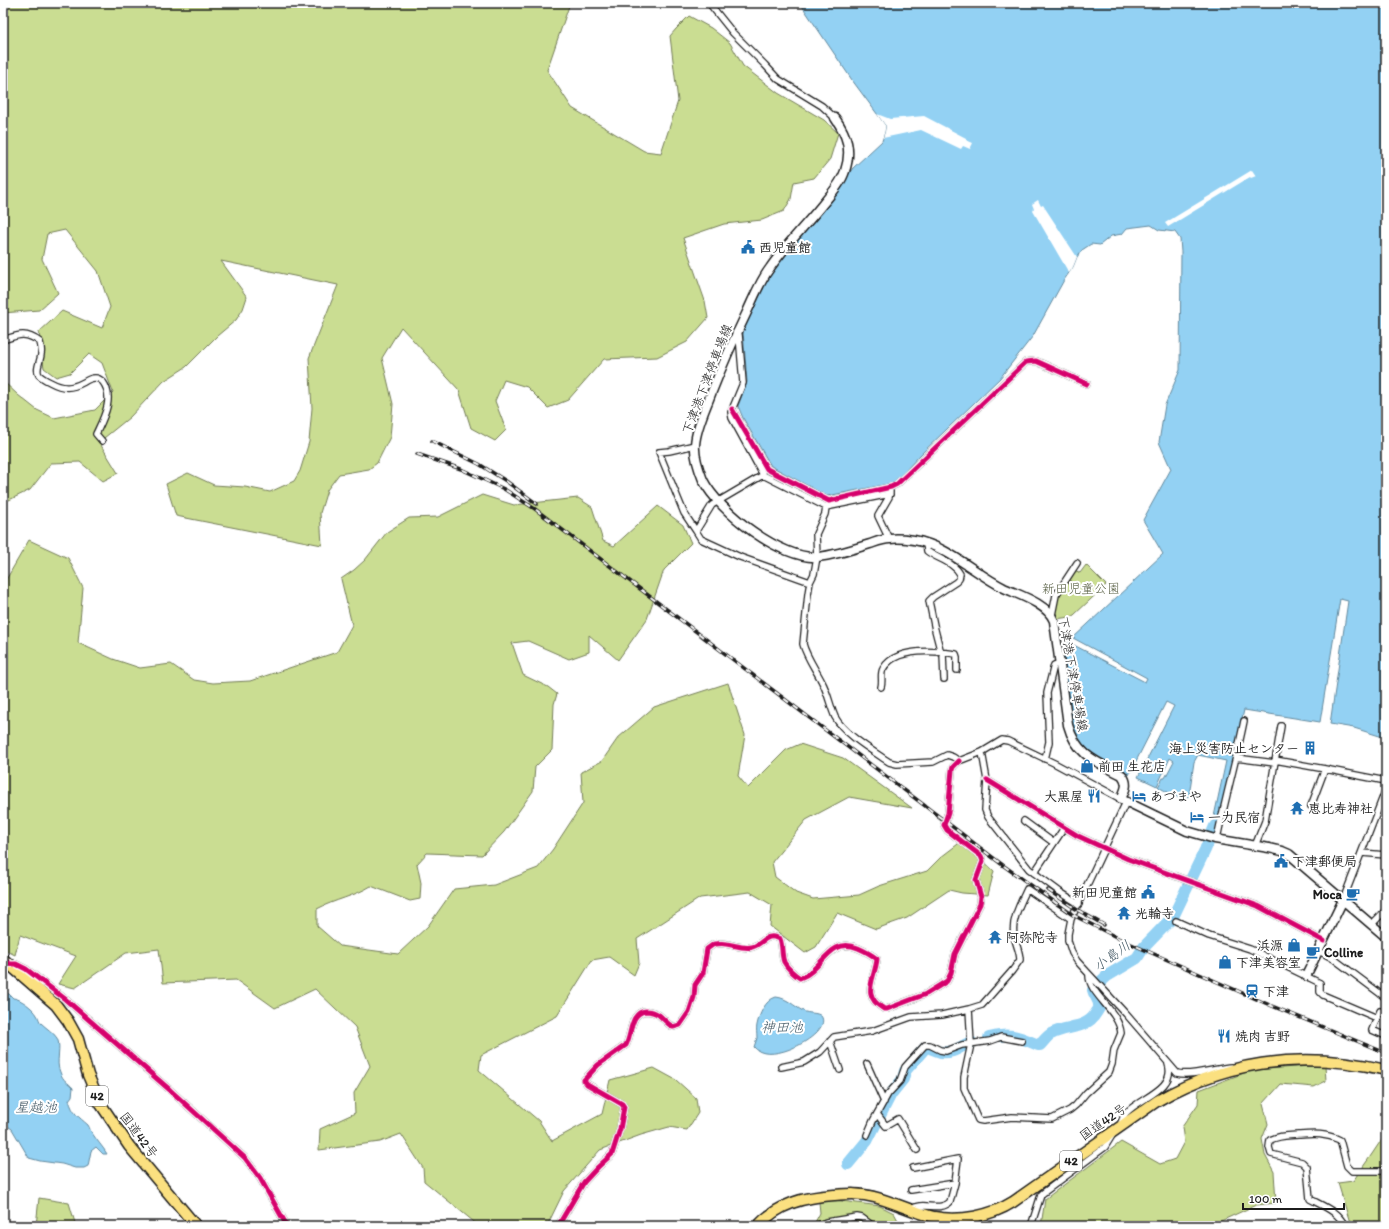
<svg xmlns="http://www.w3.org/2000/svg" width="1389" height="1229" font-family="Itim,'Klee One',sans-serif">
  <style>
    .green { fill: #cadd92; stroke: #737c57 }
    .water { fill: #93d1f3; stroke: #63899d }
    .pier { fill: #fff }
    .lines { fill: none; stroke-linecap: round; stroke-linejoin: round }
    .river { stroke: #93d1f3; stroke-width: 12 }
    .street-casing { stroke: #1c1c1c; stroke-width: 8 }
    .secondary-casing { stroke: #1c1c1c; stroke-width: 11 }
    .highway-casing { stroke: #1c1c1c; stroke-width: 13 }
    .street { stroke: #fff; stroke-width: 5.5 }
    .secondary { stroke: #fff; stroke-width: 8 }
    .highway { stroke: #fbe080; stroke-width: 10 }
    .rail-casing { stroke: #1c1c1c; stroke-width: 3.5 }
    .rail { stroke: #fff; stroke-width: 2; stroke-dasharray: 6; stroke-linecap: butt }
    .cycleway-casing { stroke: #fff; stroke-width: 8 }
    .cycleway { stroke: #d6006c; stroke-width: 5 }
    .labels { text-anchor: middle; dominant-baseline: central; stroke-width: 4; stroke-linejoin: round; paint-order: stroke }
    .shield { fill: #fff; stroke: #606060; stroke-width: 1 }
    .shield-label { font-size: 12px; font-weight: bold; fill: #1c1c1c }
    .poi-label { font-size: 13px; font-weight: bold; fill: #1c1c1c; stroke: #fff; text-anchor: start }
    .street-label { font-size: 13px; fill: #1c1c1c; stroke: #fff }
    .park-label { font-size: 13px; fill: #596045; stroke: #fff }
    .water-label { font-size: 14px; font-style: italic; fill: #465b67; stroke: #fff }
  </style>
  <rect width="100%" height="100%" fill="#fff"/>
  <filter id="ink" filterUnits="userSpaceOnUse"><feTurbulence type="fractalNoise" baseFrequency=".025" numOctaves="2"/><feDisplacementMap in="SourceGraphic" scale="8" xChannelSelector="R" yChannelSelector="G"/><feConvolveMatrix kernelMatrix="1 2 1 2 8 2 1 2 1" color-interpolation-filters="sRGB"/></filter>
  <g filter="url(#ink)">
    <path class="green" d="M3 3H570L547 70 572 108 644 151 661 153 678 101 670 36 676 29 689 16 711 28 730 43 743 66 778 93 824 120 838 133 830 159 814 178 794 182 791 199 784 211 762 220 724 224 683 238 705 301 708 318 687 342 657 357 604 359 568 400 548 408 527 387 504 380 495 401 506 430 495 441 471 428 459 390 401 327 382 358 393 404 390 437 377 463 369 469 339 474 327 490 320 513 322 545 176 516 166 484 188 473 214 485 245 487 270 492 294 481 300 471 309 442 312 408 309 358 338 285 221 261 247 297 243 309 236 320 217 336 186 367 164 381 130 417 99 442 118 473 103 481 80 462 51 463 30 490 9 500 3 499V381L18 395 37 410 54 418 95 410 113 392 102 363 89 354 70 373 56 377 44 368 39 332 62 311 102 328 110 307 98 271 65 230 47 234 42 259 58 293 39 310 3 313Z
      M482 495 514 505 578 498 592 507 603 541 614 546 658 506 683 525 691 543 664 570 647 619 618 660 589 635V652L569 659 528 641 512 643 523 675 548 687 557 694 554 704 552 750 535 767 533 791 504 832 482 855 427 853 417 864 421 883 420 899 410 901 371 886C355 896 334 900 317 909V926L340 946 398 954 428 926 454 889 494 885 538 868 553 849 583 803 581 772 602 761 618 738 654 707 728 683 745 735 738 776 748 788 786 750 800 744 843 758 912 808 849 797 806 820 772 862 775 877 796 893 813 899 859 895 879 886 927 871 941 857 962 841 994 871 988 895 962 893 949 890 907 918 876 929 837 913 816 947 805 953 770 926 772 905 750 892 700 898 637 939 639 963 634 975 609 957 592 960 557 1016 481 1055 479 1070 539 1121 552 1141 602 1114 610 1080 654 1068 676 1080 696 1098 698 1113 687 1130 669 1127 641 1135 600 1150 564 1191 547 1226H479L424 1181 423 1168 401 1134 380 1142 319 1150 320 1129 355 1113 354 1093 370 1066 355 1027 315 989 275 1008 236 980 163 983 159 949 126 953 75 988 58 984 76 956 20 935 15 955 3 949V585L29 540 68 558 83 588 78 643 113 659 140 668 171 664 194 680 213 683 250 681 337 652 352 625 341 579 354 570 365 560 387 532 409 518 438 517Z
      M1086 565 1106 585 1074 615 1070 617 1056 619C1053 598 1064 586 1075 570L1080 573Z
      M1325 1065 1326 1081 1314 1087 1281 1084 1263 1104 1268 1124 1262 1139 1265 1155 1274 1172 1276 1203 1256 1205 1210 1226H1041L1045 1199 1121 1142 1160 1164 1175 1159 1184 1142 1182 1127 1198 1104 1199 1090 1252 1070Z
      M1386 1133V1226H1351L1338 1183 1353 1181 1372 1154Z
      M39 1198 69 1203 76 1226H36Z
      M834 1200 880 1206 894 1213 901 1226H813L820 1213 819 1202Z"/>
    <path class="water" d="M800 3H1386V738L1354 728 1330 724 1348 601 1340 599 1320 722 1244 710 1215 836 1210 835 1226 761 1198 755 1194 762 1189 796 1181 799 1158 787 1163 778H1165L1174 761 1170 758 1157 786 1138 777 1174 706 1166 702 1129 775C1102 761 1086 756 1072 728L1063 648 1068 642 1145 682 1147 678 1073 638 1163 554 1143 520 1171 469 1159 442 1165 405 1180 370 1181 252 1180 239 1175 232 1159 230 1151 225 1127 228 1122 234 1111 236 1100 245 1091 244 1082 250 1077 257 1073 267 1064 280 1033 336 1000 378 920 455 894 483 827 496 771 466 743 418 738 406 747 382 743 331 767 280 779 261 819 215 853 168 882 141 885 132 886 126 852 80Z
      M3 992 9 994 13 998C20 998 34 1009 37 1015 39 1018 39 1021 41 1023 46 1028 53 1032 57 1038 62 1048 55 1062 60 1072 63 1081 68 1082 73 1088L72 1096 69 1100C73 1114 78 1116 88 1125 90 1128 90 1131 92 1133 97 1141 103 1147 107 1154H103L96 1147 91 1151 88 1166 84 1168H75L62 1164 40 1161 29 1158 12 1129 3 1123Z
      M776 997C787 998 794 1006 803 1011 808 1014 817 1012 821 1016 834 1032 770 1068 754 1047 755 1044 756 1041 757 1038 757 1034 756 1029 757 1025 759 1015 765 1000 776 997Z"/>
    <path class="pier" d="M877 114 890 119 924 116 966 138V140L973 143 970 149 963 146 961 149 921 130 883 138 885 132 886 126Z
      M1252 170 1256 176 1251 178 1250 177 1168 227 1165 223Z
      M1038 200 1041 206 1043 205 1077 257 1073 267 1069 273 1033 211 1034 209 1032 204Z"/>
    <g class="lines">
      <path class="river" d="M989 1038C1010 1032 1019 1037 1038 1045H1040C1044 1041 1047 1036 1051 1034 1066 1025 1086 1030 1096 1013 1098 1010 1100 1008 1099 1005 1099 1000 1094 995 1093 990L1096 986 1107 976 1137 958 1144 947 1173 917 1205 850 1215 826
        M848 1164 867 1141 891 1094 903 1079 905 1071 925 1048 928 1047C932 1049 936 1051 941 1052 953 1054 961 1046 971 1042"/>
      <g class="street-casing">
        <path id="street" d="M709 3 733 33 765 65 778 79 822 106 835 118
          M736 332 739 335 743 383 731 412 732 418 763 475 826 507
          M3 340C18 335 25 331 40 342 41 346 42 350 41 354 41 360 35 369 39 375 42 378 46 380 50 382 63 389 71 389 84 382 87 380 91 378 95 378 99 378 101 380 103 382 115 398 103 419 96 434L102 441
          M732 409 767 469 829 501 891 487 897 484 1026 362 1036 361 1087 384
          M695 445 669 451 659 452 684 513 696 531 712 505 763 475
          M890 494 826 507 825 514 816 534 817 557 814 574 810 582 808 594 803 644C806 656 816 670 822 682 828 693 830 706 835 717 844 734 873 751 889 762L897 764 933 762 947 755 953 757 959 761 982 752 1002 740 1008 741 1054 763 1121 799
          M696 531 701 539 740 557 810 582
          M889 539 878 516 889 497 890 492
          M926 543 927 551C937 559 954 562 960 574L959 579 956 582 933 597 929 601 935 630 941 653
          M1052 615 1056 595 1077 563
          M943 653 944 679
          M881 687C883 681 880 674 883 669 895 647 936 651 956 654L957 657V670
          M982 752 987 780 985 810 988 817 1029 869 1060 892 1079 904
          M1236 758 1275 763
          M1045 759 1049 742 1047 693 1054 665 1060 663
          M1275 760 1325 769 1386 781
          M987 780 1078 836 1128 859 1258 906 1324 941
          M1126 802 1071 919 1068 934V941L1072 953 1077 961 1126 1014 1177 1073C1190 1077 1216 1068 1231 1067
          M1311 806 1325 769
          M1024 821 1054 843
          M1217 839C1225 799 1236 761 1244 721
          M1255 846 1265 821 1281 726
          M1362 853 1386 855
          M1034 873 1064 828
          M1343 900 1386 789
          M1176 921 1209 936 1250 949 1320 983V992L1323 995 1377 1018
          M1371 925 1386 910
          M1319 951 1334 959 1386 998
          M10 964H16L26 969 65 999 170 1090 245 1158 260 1178 287 1226
          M969 1009 971 1044 964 1077V1088L978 1120 983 1121 1012 1117 1052 1119 1070 1110 1076 1105 1086 1093 1109 1072 1112 1064 1114 1050 1121 1033C1119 1011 1088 993 1089 975
          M1380 1011 1372 1030 1386 1036
          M830 1041 840 1070
          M867 1064 884 1102
          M781 1067 804 1062 820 1052 834 1037 872 1031 911 1017 942 1015 969 1009 982 1005 1012 971 1020 960C1020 951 1015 943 1014 935 1011 920 1021 902 1027 889L1071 919
          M877 1114 886 1126 898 1119 917 1150
          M1120 1125C1122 1121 1123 1116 1126 1113 1139 1098 1177 1089 1168 1064
          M867 1135 873 1121 888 1094 900 1081 905 1067 925 1045H930L940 1050 946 1051 962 1045 990 1041 1001 1037 1022 1041
          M911 1190 955 1183
          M911 1209C923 1201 940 1212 950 1202L955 1183 958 1159 913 1168
          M558 1226 584 1182 598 1167 612 1154 620 1129 624 1107 622 1104 587 1084 584 1080 598 1065 626 1045C632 1034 630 1012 646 1011 650 1011 656 1013 659 1015 664 1019 666 1023 673 1027L680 1025 689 1012 694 997 695 985 703 973 707 949 714 944C718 944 722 943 726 944 734 945 744 949 752 947 764 944 765 932 780 939 783 946 781 954 784 962 787 968 795 975 800 978 823 970 829 936 858 948 865 951 871 954 877 959 875 979 860 995 884 1009H887L926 994 947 981 951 973 955 954 980 904 981 897 976 880 983 861 981 856 947 830 944 825 948 813 952 770 953 767 959 761
          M815 1226 826 1222 857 1217 862 1218 873 1226
          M1031 1226 1041 1195 1043 1193 1105 1147 1113 1134
          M1345 1226C1337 1211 1325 1207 1310 1199L1307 1167 1302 1162 1271 1154 1269 1147 1270 1140C1281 1135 1286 1136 1298 1135 1314 1134 1325 1133 1340 1140L1347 1166 1352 1171H1386"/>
      </g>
      <g class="secondary-casing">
        <path id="secondary" d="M835 118C847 135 852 150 845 171 841 184 830 195 822 205 805 226 785 246 770 268 760 281 754 297 747 312 734 339 722 366 711 394 705 410 696 428 695 445 694 456 699 470 703 480 719 512 782 560 818 557 836 555 854 549 870 544 876 542 883 539 890 539 898 538 907 539 914 540 948 546 974 573 1004 588 1019 595 1048 604 1054 621L1068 725C1076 755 1097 762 1122 775 1129 784 1125 790 1121 799L1187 831 1215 839 1269 848 1282 851 1289 854 1386 937
          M1306 976 1343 900"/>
      </g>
      <g class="highway-casing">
        <path id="highway" d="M3 959 56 1005 68 1021 78 1039 88 1075 100 1103 129 1146 196 1226
          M758 1226C779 1203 805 1197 834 1195 848 1194 861 1193 874 1197 894 1202 913 1212 934 1217 960 1222 991 1216 1013 1202L1157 1101C1228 1060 1306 1051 1386 1070"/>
      </g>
      <use href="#street" class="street"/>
      <use href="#secondary" class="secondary"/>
      <use href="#highway" class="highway"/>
      <g class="rail-casing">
        <path id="rail" d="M432 441 479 464 506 481 537 504
          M417 454 461 469 504 489 535 509 1004 866 1073 915 1120 939 1272 1006 1386 1053
          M1048 890 1076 909 1104 925"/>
      </g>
      <use href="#rail" class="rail"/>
      <g class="cycleway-casing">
        <path id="cycleway" d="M732 409 767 469 829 501 891 487 897 484 1026 362 1036 361 1087 384
          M987 780 1078 836 1128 859 1258 906 1324 941
          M3 959 10 964H16L26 969 65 999 170 1090 245 1158 260 1178 287 1226
          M558 1226 584 1182 598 1167 612 1154 620 1129 624 1107 622 1104 587 1084 584 1080 598 1065 626 1045C632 1034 630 1012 646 1011 650 1011 656 1013 659 1015 664 1019 666 1023 673 1027L680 1025 689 1012 694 997 695 985 703 973 707 949 714 944C718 944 722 943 726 944 734 945 744 949 752 947 764 944 765 932 780 939 783 946 781 954 784 962 787 968 795 975 800 978 823 970 829 936 858 948 865 951 871 954 877 959 875 979 860 995 884 1009H887L926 994 947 981 951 973 955 954 980 904 981 897 976 880 983 861 981 856 947 830 944 825 948 813 952 770 953 767 959 761"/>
      </g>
      <use href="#cycleway" class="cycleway"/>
    </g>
  </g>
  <defs>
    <g id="civic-bare" transform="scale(1.08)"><path d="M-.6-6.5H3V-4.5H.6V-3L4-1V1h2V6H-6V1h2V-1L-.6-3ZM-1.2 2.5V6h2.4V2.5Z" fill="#1f6fb2" stroke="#fff" stroke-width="2.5" paint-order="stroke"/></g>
    <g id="building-bare" transform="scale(1.08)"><path d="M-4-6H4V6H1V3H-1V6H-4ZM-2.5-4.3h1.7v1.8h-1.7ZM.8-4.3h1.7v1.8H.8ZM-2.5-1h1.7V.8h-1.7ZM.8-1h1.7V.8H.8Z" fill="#1f6fb2" stroke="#fff" stroke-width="2.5" paint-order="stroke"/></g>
    <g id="shop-bare" transform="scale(1.08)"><path d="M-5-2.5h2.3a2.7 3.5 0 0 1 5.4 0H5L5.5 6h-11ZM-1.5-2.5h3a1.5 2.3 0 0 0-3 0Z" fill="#1f6fb2" stroke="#fff" stroke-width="2.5" paint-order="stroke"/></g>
    <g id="restaurant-bare" transform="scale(1.08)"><path d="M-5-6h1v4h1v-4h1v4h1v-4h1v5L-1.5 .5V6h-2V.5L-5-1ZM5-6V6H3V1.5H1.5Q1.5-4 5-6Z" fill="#1f6fb2" stroke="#fff" stroke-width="2.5" paint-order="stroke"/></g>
    <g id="hotel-bare" transform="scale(1.08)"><path d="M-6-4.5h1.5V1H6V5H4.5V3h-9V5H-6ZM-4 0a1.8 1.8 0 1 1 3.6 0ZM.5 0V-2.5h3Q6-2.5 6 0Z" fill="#1f6fb2" stroke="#fff" stroke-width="2.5" paint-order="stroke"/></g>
    <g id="temple-bare" transform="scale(1.08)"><path d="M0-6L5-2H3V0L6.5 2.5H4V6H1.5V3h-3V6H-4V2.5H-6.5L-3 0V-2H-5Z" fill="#1f6fb2" stroke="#fff" stroke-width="2.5" paint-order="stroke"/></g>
    <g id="cafe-bare" transform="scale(1.08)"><path d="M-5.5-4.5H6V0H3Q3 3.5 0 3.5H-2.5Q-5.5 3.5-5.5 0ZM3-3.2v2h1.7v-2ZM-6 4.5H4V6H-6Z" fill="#1f6fb2" stroke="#fff" stroke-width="2.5" paint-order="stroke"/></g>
    <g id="station-bare" transform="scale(1.08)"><path d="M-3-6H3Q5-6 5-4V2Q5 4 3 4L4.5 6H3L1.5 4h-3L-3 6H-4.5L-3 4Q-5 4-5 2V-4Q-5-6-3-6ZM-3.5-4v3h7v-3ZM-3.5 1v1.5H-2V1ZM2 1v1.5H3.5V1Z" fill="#1f6fb2" stroke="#fff" stroke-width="2.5" paint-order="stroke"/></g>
  </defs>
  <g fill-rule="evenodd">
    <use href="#civic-bare" x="748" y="247"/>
    <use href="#building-bare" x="1310" y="748"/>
    <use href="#shop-bare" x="1087" y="766"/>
    <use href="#restaurant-bare" x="1094" y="796"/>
    <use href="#hotel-bare" x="1139" y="796"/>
    <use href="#temple-bare" x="1297" y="808"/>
    <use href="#hotel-bare" x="1197" y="817"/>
    <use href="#civic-bare" x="1281" y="861"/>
    <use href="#civic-bare" x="1148" y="892"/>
    <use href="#cafe-bare" x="1353" y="894"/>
    <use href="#temple-bare" x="1124" y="913"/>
    <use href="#temple-bare" x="995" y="937"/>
    <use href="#shop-bare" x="1294" y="945"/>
    <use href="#cafe-bare" x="1313" y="952"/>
    <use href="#shop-bare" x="1225" y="962"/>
    <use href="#station-bare" x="1252" y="991"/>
    <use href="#restaurant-bare" x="1224" y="1036"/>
  </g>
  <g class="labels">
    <g class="shield">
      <rect x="86" y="1086" width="22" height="20" rx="3"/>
      <rect x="1060" y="1151" width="22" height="20" rx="3"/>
    </g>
    <g class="shield-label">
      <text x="97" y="1096">42</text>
      <text x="1071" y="1161">42</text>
    </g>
    <g class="poi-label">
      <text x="759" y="247">西児童館</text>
      <text x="1299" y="748" text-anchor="end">海上災害防止センター</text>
      <text x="1098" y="766">前田 生花店</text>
      <text x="1083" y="796" text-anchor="end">大黒屋</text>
      <text x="1150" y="796">あづまや</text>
      <text x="1308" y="808">恵比寿神社</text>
      <text x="1208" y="817">一力民宿</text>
      <text x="1292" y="861">下津郵便局</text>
      <text x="1137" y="892" text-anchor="end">新田児童館</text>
      <text x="1342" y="894" text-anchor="end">Moca</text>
      <text x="1135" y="913">光輪寺</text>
      <text x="1006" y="937">阿弥陀寺</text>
      <text x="1283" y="945" text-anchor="end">浜源</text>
      <text x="1324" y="952">Colline</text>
      <text x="1236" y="962">下津美容室</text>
      <text x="1263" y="991">下津</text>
      <text x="1235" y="1036">焼肉 吉野</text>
    </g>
    <g class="street-label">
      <text transform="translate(707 379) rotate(-69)">下津港下津停車場線</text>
      <text transform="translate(1073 674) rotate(80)">下津港下津停車場線</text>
      <text transform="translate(1103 1122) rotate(-35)">国道42号</text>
      <text transform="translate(139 1135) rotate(53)">国道42号</text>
    </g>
    <g class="park-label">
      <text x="1081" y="588">新田児童公園</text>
    </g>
    <g class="water-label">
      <text transform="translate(1112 956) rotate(-36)">小島川</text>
      <text x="782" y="1027">神田池</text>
      <text x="36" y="1107">星越池</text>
    </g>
  </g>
  <rect width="1389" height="1229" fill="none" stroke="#fff" stroke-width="16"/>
  <rect x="8" y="8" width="1373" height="1213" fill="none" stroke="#1c1c1c" stroke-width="1.5" filter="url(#ink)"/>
  <path d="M1243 1203v6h101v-6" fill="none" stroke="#1c1c1c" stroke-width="2"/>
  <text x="1249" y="1203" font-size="12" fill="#1c1c1c" stroke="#ffffff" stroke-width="3" paint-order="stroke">100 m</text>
</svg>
